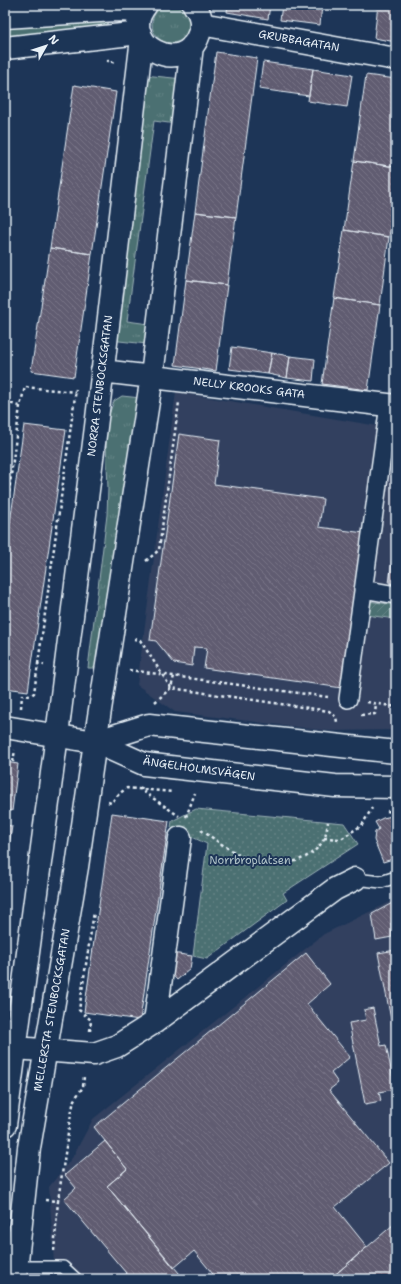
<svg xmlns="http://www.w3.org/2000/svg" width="401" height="1284" font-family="'Shantell Sans',sans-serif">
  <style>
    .built { fill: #31405f }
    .grass { fill: url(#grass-tufts); stroke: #9ab0b5 }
    .park { fill: url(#park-dots); stroke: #9ab0b5 }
    .garden { fill: url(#garden-furrows); stroke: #9ab0b5 }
    .building { fill: url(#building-back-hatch); stroke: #e8f1f8 }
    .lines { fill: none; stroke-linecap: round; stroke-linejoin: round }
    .service-casing { stroke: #e8f1f8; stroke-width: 14 }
    .pedestrian-casing { stroke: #e8f1f8; stroke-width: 20 }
    .minor-casing { stroke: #e8f1f8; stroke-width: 25 }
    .tertiary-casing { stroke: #e8f1f8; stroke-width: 25 }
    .secondary-casing { stroke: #e8f1f8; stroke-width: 25 }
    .path { stroke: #e8f1f8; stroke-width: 2.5; stroke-dasharray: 3 3; stroke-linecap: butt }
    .service { stroke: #1d3557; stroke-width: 11 }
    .pedestrian { stroke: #1d3557; stroke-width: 17 }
    .minor { stroke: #1d3557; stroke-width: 22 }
    .tertiary { stroke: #1d3557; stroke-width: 22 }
    .secondary { stroke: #1d3557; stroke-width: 22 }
    .labels { text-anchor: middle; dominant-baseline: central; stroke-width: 4; stroke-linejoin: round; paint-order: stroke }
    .street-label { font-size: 11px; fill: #e8f1f8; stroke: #1d3557 }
    .park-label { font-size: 11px; fill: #b1c4c9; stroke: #1d3557 }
  </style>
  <defs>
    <pattern id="grass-tufts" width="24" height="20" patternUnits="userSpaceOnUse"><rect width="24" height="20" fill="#4c7072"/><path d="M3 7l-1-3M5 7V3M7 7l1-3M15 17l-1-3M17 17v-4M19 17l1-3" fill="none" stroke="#668587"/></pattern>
    <pattern id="park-dots" width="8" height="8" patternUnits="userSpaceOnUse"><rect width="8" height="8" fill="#4c7072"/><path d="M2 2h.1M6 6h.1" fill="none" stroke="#668587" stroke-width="1.8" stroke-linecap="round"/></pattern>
    <pattern id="garden-furrows" width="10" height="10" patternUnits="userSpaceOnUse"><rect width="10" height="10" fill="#4c7072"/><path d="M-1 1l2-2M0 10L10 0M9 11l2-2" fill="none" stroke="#668587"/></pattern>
    <pattern id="building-back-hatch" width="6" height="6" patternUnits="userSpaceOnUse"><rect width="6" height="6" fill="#605b71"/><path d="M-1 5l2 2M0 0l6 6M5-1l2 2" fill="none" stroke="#777386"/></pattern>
  </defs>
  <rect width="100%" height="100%" fill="#1d3557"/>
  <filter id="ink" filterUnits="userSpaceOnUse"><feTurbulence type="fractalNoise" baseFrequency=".025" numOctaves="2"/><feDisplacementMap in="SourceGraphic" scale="8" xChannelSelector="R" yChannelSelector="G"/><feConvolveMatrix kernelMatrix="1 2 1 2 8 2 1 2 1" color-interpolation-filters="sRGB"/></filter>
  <g filter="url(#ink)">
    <path class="built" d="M176 392 396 429V730L329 731 175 712 137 685Z
      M396 899V1279H55L49 1187 72 1158 93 1119 324 934Z"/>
    <path class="grass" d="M152 24a19 19 0 1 1 38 0a19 19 0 1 1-38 0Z
      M108 18 107 30 5 40V27Z
      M144 75 183 79 176 124 154 121 127 321 149 324 147 344 110 340Z
      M122 396 141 398 97 668H88L107 515 108 488 106 443 108 417 114 401Z"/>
    <path class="park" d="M196 809 344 823 358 844 283 893 287 900 207 959 193 956 207 844 171 827 172 821Z"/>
    <path class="garden" d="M368 601 396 605V619L366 615Z"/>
    <path class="building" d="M228 5H270L268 19 227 12Z
      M282 5H322L320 25 280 20Z
      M378 5H396V42L374 38Z
      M216 52 257 58 236 217 195 212Z
      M263 62 313 69 309 96 259 89Z
      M313 69 352 75 347 107 308 101Z
      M366 75 396 79V167L354 161Z
      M74 85 116 92 92 254 50 248Z
      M354 161 396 167V191L389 237 344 230Z
      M195 212 236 217 227 285 186 280Z
      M344 230 389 237 380 305 334 298Z
      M50 248 92 254 74 377 31 371Z
      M186 280 227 285 216 371 175 365Z
      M334 298 380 305 368 390 322 384Z
      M232 347 272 353 268 374 229 369Z
      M272 353 290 356 287 378 268 374Z
      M290 356 315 359 313 381 287 378Z
      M24 425 66 430 28 691 5 688V558Z
      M179 434 220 440 214 484 323 499 319 527 364 533 342 688 204 668 207 648 194 647 192 666 174 663 156 641 150 640Z
      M396 533V584L389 583Z
      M5 762 18 764 12 811 5 810Z
      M112 813 169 821 140 1020 84 1012Z
      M392 816 396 817V858L383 862 374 840 375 832 379 829 375 822 383 818Z
      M5 825 12 826 5 873Z
      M396 901V921L391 923 392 937 376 940 372 914Z
      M396 950V1045L378 953Z
      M172 953 192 956 190 969 177 980 170 972Z
      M306 953 330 984 307 1004 350 1057 331 1073 338 1083 329 1090 389 1163 335 1207 367 1247 330 1279H217L194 1251 174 1268 107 1186 127 1169 94 1127Z
      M373 1008 381 1046 386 1045 395 1089 379 1092 381 1101 365 1104 349 1023 366 1020 364 1010Z
      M105 1141 127 1169 107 1186 184 1279H131L64 1199 76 1188 65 1175Z
      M394 1224 396 1227V1279H330Z"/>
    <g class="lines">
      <g class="service-casing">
        <path id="service" d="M355 879 381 882 396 877
          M15 1267H63L76 1279"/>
      </g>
      <g class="pedestrian-casing">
        <path id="pedestrian" d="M363 589 396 595
          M348 699 389 405"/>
      </g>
      <g class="minor-casing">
        <path id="minor" d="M146 5C115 43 184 80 199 34 203 24 201 14 194 5
          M5 17 116 10 142 11
          M201 24 396 59
          M5 48 140 33
          M102 371 396 406
          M57 735 96 427 142 38
          M95 742 152 376 192 46
          M155 1022 180 838
          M15 1048 94 1054 117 1046 155 1022 335 889 355 879"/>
      </g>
      <g class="tertiary-casing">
        <path id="tertiary" d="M5 1125 57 735
          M15 1279 29 1148 77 867 95 742"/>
      </g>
      <g class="secondary-casing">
        <path id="secondary" d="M5 727 95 742 144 764 335 786 396 787
          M95 742 149 725 396 752"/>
      </g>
      <path class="path" d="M109 59 108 61 117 63
        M5 402 20 406 25 387 75 392
        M5 522 20 406
        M146 561 159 550 179 402
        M134 639 140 640 171 688 329 711 336 717 337 722
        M38 664 76 389
        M129 670 328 697
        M155 702 171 688 174 676
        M367 702 396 707
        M21 708 22 695 30 696 34 693 38 664 44 665
        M361 715 375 714 376 704
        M13 762 15 750
        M142 787 141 790 179 816
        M108 802 111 803 120 793 127 788 173 792
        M387 811 396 813
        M186 817 195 793
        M201 830C216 840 230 851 246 858 268 868 304 866 320 845 325 839 327 830 328 822
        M324 838 341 839 362 825 372 808
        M90 1031 91 1020 79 1010 94 912
        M45 1200 58 1201 70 1120 74 1100 83 1087 84 1076
        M54 1251 58 1201"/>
      <use href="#service" class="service"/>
      <use href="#pedestrian" class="pedestrian"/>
      <use href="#minor" class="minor"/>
      <use href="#tertiary" class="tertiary"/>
      <use href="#secondary" class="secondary"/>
    </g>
  </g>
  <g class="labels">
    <g class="street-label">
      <text transform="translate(299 41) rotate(10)">GRUBBAGATAN</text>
      <text transform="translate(100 386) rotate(-83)">NORRA STENBOCKSGATAN</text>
      <text transform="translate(249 388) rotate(7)">NELLY KROOKS GATA</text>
      <text transform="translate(199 769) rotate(8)">ÄNGELHOLMSVÄGEN</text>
      <text transform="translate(52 1010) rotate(-80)">MELLERSTA STENBOCKSGATAN</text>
    </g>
    <g class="park-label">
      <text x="250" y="860">Norrbroplatsen</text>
    </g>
  </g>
  <rect width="401" height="1284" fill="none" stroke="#1d3557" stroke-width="20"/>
  <rect x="10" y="10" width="381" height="1264" fill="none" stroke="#e8f1f8" stroke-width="1.5" filter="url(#ink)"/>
  <g transform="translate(46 46) rotate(51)" stroke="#1d3557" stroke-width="3" paint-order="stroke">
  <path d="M0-3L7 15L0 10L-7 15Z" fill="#e8f1f8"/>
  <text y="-6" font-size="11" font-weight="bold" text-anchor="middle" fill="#e8f1f8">N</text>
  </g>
</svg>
